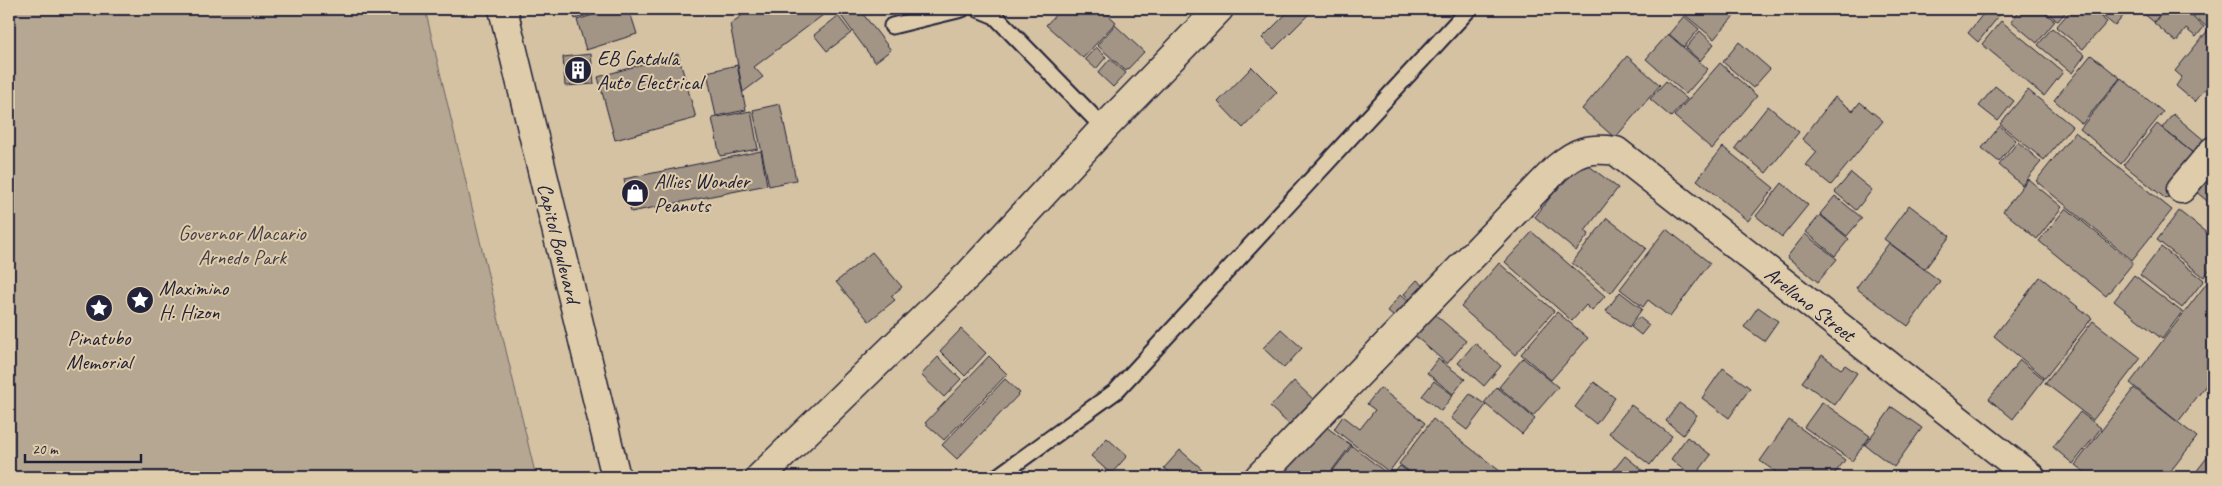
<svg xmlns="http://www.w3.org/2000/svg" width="2222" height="486" font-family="Caveat,sans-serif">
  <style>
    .green { fill: #b6a792; stroke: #6c6466 }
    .building { fill: #a29586; stroke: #22223b }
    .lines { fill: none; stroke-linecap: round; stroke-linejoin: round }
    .service-casing { stroke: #22223b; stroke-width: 19 }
    .minor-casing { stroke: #22223b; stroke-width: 31 }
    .secondary-casing { stroke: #22223b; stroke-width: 31 }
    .service { stroke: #dfccaa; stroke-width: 15 }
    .minor { stroke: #dfccaa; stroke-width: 28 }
    .secondary { stroke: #dfccaa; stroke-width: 28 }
    .labels { text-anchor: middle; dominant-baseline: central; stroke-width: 4; stroke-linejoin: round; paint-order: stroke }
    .poi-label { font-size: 21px; fill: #22223b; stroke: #dfccaa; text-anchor: start }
    .park-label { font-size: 21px; fill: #403d4c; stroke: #dfccaa }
    .street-label { font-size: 21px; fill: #22223b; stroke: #dfccaa }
  </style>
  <rect width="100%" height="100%" fill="#d4c2a3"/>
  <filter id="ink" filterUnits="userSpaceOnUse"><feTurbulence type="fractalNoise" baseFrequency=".02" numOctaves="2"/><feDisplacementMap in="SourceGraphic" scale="10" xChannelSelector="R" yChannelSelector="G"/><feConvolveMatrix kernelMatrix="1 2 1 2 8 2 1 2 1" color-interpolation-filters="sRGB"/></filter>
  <g filter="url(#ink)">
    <path class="green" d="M9 9H425L536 477H9Z"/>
    <path class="building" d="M572 9H605L575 19Z
      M612 9H629L637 34 586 50 577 20Z
      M751 9H831L754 67 763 77 743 92 730 24Z
      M836 9H859L891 50 875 62Z
      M1061 9H1102L1116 22 1083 58 1046 25Z
      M1291 9H1314L1274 49 1262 38Z
      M1688 9H1740L1714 39 1684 14Z
      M1987 9H1999L2002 12 1978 42 1968 33Z
      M2021 9H2040L2055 21 2037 43 2011 21Z
      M2042 9H2068L2058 21Z
      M2072 9H2091L2107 22 2083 49 2056 27Z
      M2094 9H2127L2128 10 2115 26Z
      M2138 9H2164L2154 22Z
      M2166 9H2193L2189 14 2204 27 2196 37 2186 29 2176 42 2154 23Z
      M2196 9H2213V32L2191 14Z
      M838 16 851 33 827 51 814 35Z
      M1684 16 1699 29 1684 47 1669 34Z
      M2001 21 2063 72 2044 96 1982 44Z
      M1115 25 1144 52 1126 71 1097 45Z
      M2052 28 2085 55 2072 73 2038 45Z
      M2209 29 2213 33V79L2195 102 2176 86 2182 77 2175 71Z
      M1700 31 1714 44 1700 61 1686 48Z
      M1668 34 1708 69 1686 94 1646 59Z
      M1739 42 1770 69 1753 88 1723 62Z
      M1096 47 1106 57 1096 69 1085 59Z
      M591 54 594 84 565 86 563 57Z
      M678 54 696 118 615 140 598 77Z
      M2091 55 2120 78 2082 124 2054 100Z
      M1627 56 1660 85 1615 138 1582 109Z
      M1110 59 1126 73 1113 87 1098 73Z
      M1720 63 1757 96 1712 149 1674 116Z
      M737 65 746 110 716 116 707 72Z
      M1252 67 1277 92 1243 128 1218 102Z
      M2121 78 2163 112 2121 164 2080 129Z
      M1666 81 1687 99 1671 117 1650 99Z
      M1995 86 2014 101 1998 121 1979 106Z
      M2028 90 2072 126 2044 160 2000 124Z
      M1835 97 1853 111 1860 102 1883 121 1831 185 1806 165 1817 152 1802 139Z
      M780 104 796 180 769 186 753 110Z
      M1768 106 1799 132 1766 173 1735 148Z
      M751 111 758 149 720 156 712 118Z
      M2173 114 2205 141 2194 154 2162 128Z
      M2157 124 2199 158 2166 199 2124 165Z
      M2000 126 2016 140 1999 162 1982 148Z
      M2075 132 2172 210 2132 260 2036 181Z
      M2018 142 2041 162 2022 185 1999 165Z
      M1723 147 1774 188 1748 221 1697 180Z
      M761 151 767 185 631 212 624 179Z
      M1580 159 1618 188 1585 231 1589 234 1576 251 1535 217Z
      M2213 167V206L2194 190Z
      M1851 173 1872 190 1856 210 1835 192Z
      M2028 179 2062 207 2037 239 2003 211Z
      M1782 183 1808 205 1782 237 1756 216Z
      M1835 196 1862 218 1847 236 1820 214Z
      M1909 205 1950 236 1925 269 1884 239Z
      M2066 208 2133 263 2106 296 2039 241Z
      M2179 211 2213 238V265L2204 277 2157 240Z
      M1820 215 1849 239 1835 256 1806 232Z
      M1607 218 1646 248 1611 293 1572 263Z
      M1666 229 1710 263 1670 317 1648 300 1643 307 1620 289Z
      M1532 232 1605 296 1592 311 1586 305 1572 321 1505 262Z
      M1805 234 1837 259 1818 282 1787 257Z
      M1889 243 1940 281 1908 326 1856 288Z
      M2161 247 2204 280 2182 308 2140 275Z
      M872 252 902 287 891 296 895 300 869 321 836 282Z
      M1499 263 1554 311 1515 355 1461 307Z
      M2134 275 2182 312 2162 339 2114 301Z
      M2213 275V376L2178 422 2130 383Z
      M2040 277 2092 318 2045 378 1994 336Z
      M1417 280 1431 292 1419 307 1404 294Z
      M1620 292 1642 309 1629 327 1606 311Z
      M1401 294 1415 306 1401 323 1387 311Z
      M1758 307 1778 321 1764 341 1744 327Z
      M1432 312 1466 341 1447 364 1413 334Z
      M1557 312 1588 338 1551 380 1521 354Z
      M1639 317 1649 325 1641 335 1631 327Z
      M2093 321 2141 358 2093 420 2045 383Z
      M961 329 986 353 965 376 940 351Z
      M1281 329 1302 348 1284 368 1263 348Z
      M1475 343 1501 366 1484 386 1458 363Z
      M1822 355 1841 369 1845 365 1857 373 1835 405 1802 382Z
      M989 356 1007 374 944 440 925 423Z
      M938 357 961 379 944 397 921 375Z
      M1523 358 1558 387 1533 416 1499 387Z
      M1438 359 1465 379 1453 394 1427 373Z
      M2020 360 2044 379 2013 419 1989 399Z
      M1723 368 1750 388 1729 418 1702 398Z
      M1005 379 1020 393 957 459 942 445Z
      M1294 381 1314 400 1290 425 1270 407Z
      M1434 381 1453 395 1441 411 1422 396Z
      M1594 382 1615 398 1596 424 1575 407Z
      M1497 387 1535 419 1522 434 1484 403Z
      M1380 388 1425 423 1389 472 1334 429 1343 416 1360 429 1375 410 1367 404Z
      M2134 388 2197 437 2166 477H2091L2075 465Z
      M1470 394 1486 405 1467 430 1451 418Z
      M1822 402 1870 436 1852 461 1804 427Z
      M1679 403 1697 415 1683 435 1666 421Z
      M1631 405 1672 436 1650 465 1609 433Z
      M1892 407 1922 428 1894 467 1865 445Z
      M2080 412 2101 428 2073 464 2053 447Z
      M1433 419 1505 475 1503 477H1417L1399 464Z
      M1789 420 1845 460 1832 477H1783L1760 461Z
      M1318 421 1351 445 1327 477H1274Z
      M1687 437 1711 455 1694 477 1671 459Z
      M1107 438 1127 456 1111 474 1091 456Z
      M1352 446 1389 475 1387 477H1328Z
      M1180 450 1202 469 1195 477H1176L1164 468Z
      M2213 450V477H2192Z
      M1625 456 1651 477H1608Z
      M1400 466 1415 477H1391Z"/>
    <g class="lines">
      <g class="service-casing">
        <path id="service" d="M978 9 995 16 1104 128
          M892 26 962 9
          M997 477 1116 391 1469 9"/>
      </g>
      <g class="minor-casing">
        <path id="minor" d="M2181 189 2213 151
          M760 477 969 274 1104 128 1219 9
          M1259 477 1557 168C1577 151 1589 147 1616 151L2031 477"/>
      </g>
      <g class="secondary-casing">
        <path id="secondary" d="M503 9 616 477"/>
      </g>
      <use href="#service" class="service"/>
      <use href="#minor" class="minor"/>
      <use href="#secondary" class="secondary"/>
    </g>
  </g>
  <defs>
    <g id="building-disc" transform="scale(1.4375)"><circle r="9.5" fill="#22223b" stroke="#dfccaa"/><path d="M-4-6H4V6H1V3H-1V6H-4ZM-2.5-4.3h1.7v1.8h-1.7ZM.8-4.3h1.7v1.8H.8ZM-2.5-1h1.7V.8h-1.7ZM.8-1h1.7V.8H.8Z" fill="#fff"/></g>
    <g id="shop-disc" transform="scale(1.4375)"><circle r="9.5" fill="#22223b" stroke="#dfccaa"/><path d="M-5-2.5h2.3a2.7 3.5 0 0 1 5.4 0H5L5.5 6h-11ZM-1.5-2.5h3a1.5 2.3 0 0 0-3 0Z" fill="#fff"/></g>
    <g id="sight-disc" transform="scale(1.4375)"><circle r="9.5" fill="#22223b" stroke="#dfccaa"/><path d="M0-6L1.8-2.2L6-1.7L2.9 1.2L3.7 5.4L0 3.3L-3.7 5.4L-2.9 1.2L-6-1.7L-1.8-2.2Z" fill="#fff"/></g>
  </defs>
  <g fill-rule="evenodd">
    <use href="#building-disc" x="578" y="70"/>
    <use href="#shop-disc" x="635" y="193"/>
    <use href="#sight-disc" x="140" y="300"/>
    <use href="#sight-disc" x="99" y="308"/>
  </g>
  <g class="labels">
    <g class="poi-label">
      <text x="597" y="58">EB Gatdula<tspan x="597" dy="24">Auto Electrical</tspan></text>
      <text x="654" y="181">Allies Wonder<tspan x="654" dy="24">Peanuts</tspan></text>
      <text x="159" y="288">Maximino<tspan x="159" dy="24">H. Hizon</tspan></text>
      <text x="99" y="338" text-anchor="middle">Pinatubo<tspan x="99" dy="24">Memorial</tspan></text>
    </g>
    <g class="park-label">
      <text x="242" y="233">Governor Macario<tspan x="242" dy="24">Arnedo Park</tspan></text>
    </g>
    <g class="street-label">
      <text transform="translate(559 243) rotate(76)">Capitol Boulevard</text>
      <text transform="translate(1810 304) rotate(38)">Arellano Street</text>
    </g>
  </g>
  <rect width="2222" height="486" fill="none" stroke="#dfccaa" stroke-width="30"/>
  <rect x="15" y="15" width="2192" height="456" fill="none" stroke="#22223b" stroke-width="2" filter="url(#ink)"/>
  <path d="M25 454v8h116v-8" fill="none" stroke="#22223b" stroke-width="2.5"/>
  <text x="32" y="454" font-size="15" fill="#22223b" stroke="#dfccaa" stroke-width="4" paint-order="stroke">20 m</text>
</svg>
